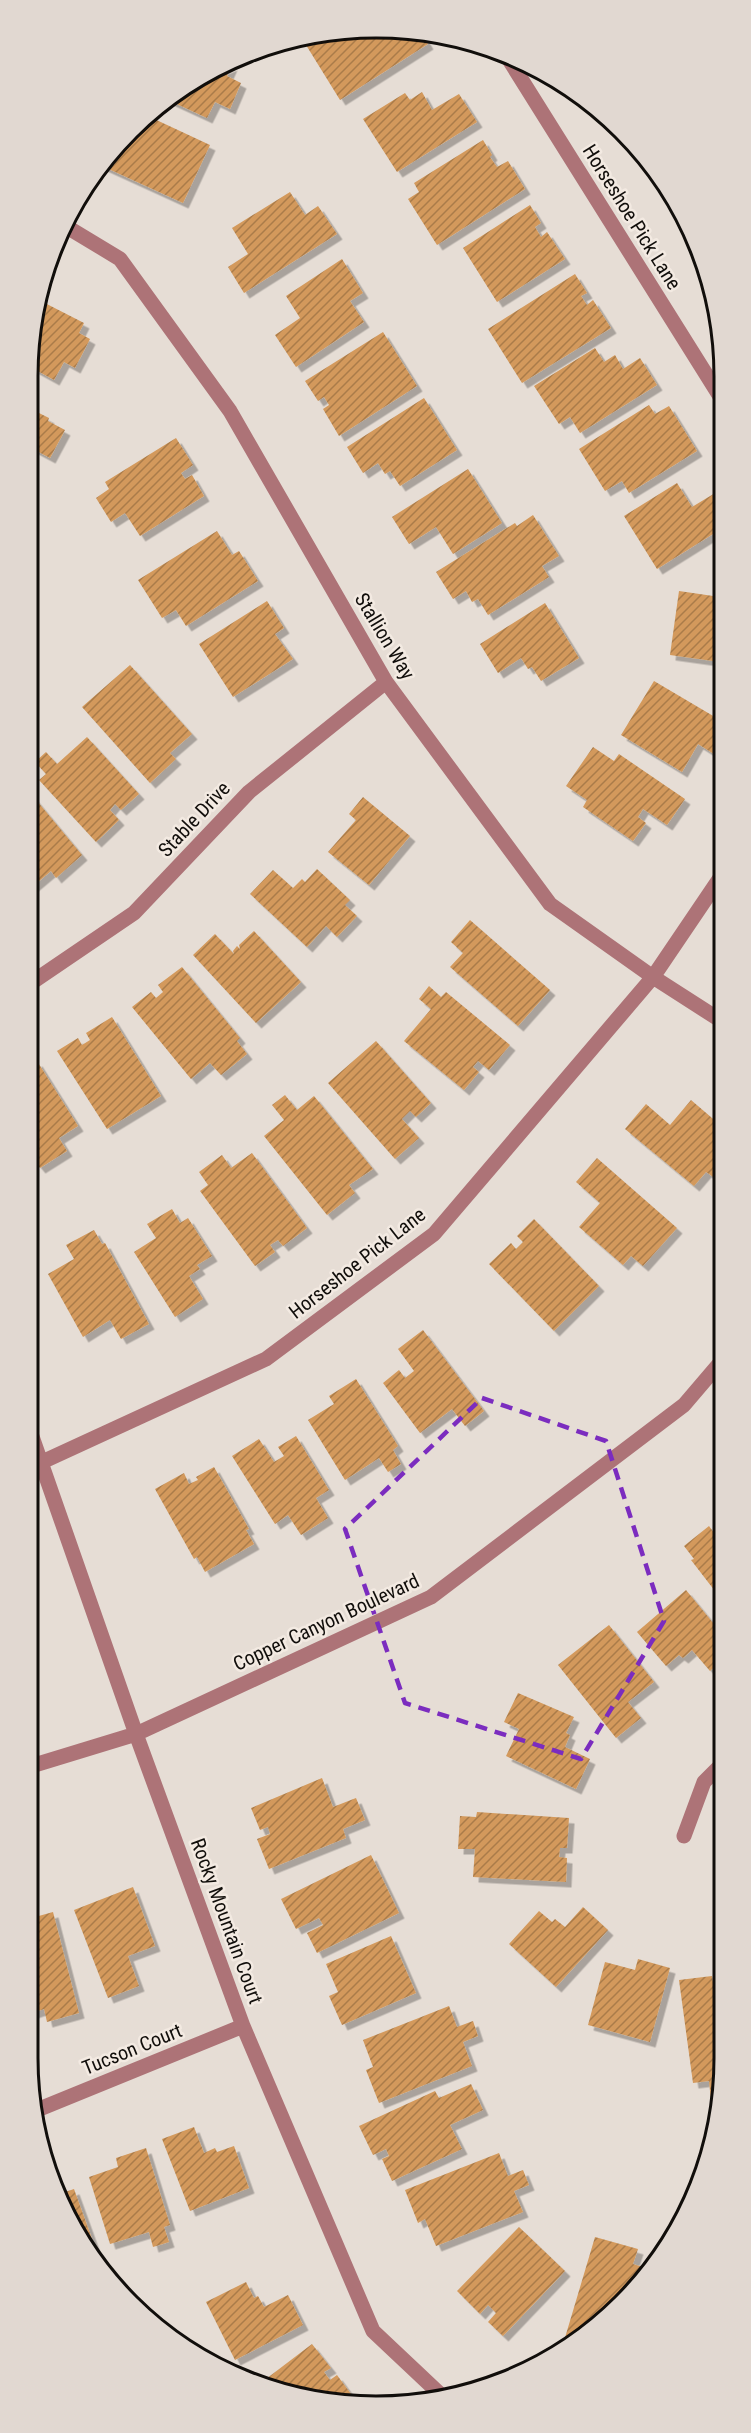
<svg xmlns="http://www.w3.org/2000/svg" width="751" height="2433" font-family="'Roboto Condensed',sans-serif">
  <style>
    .building { fill: url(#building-hatch); filter: url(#shadow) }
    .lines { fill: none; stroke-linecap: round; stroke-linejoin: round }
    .street { stroke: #ad7377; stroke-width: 15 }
    .marked { fill: none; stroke: #7b2cbf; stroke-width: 4.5; stroke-dasharray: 12 8; stroke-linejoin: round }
    .labels { text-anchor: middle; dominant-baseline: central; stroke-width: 5; stroke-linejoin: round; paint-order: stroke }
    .street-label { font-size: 20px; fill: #110e0b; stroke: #f3eae2 }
    .rim { fill: none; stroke: #110e0b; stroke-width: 3 }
  </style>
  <defs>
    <pattern id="building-hatch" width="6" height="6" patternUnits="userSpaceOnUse" patternTransform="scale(1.5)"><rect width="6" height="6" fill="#d3995b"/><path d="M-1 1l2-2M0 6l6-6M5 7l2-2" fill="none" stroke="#aa7b49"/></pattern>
    <filter id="shadow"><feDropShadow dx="5.5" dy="5.5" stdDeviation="0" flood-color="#0004"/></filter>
  </defs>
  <rect width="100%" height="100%" fill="#e6ddd5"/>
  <path class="building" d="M325 34H422L428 44 340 100 306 45Z
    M232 65 227 76 241 83 230 109 215 102 207 118 168 100 182 86Z
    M422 92 432 110 459 94 477 122 397 172 363 119 405 93 410 100Z
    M150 117 210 145 183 203 102 166Z
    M483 140 492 155 490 157 497 167 508 161 525 189 437 245 408 199 419 192 414 183Z
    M290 192 305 215 318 206 337 234 244 293 228 267 248 254 232 228Z
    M530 205 541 223 535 227 541 237 547 232 565 259 497 302 463 248Z
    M342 259 363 293 350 301 364 322 296 367 275 335 300 318 286 296Z
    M575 274 587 293 581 296 587 305 593 300 611 328 522 383 488 329Z
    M37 299 84 323 79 333 90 339 75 368 64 362 54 380 34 369V307Z
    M383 332 417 386 339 436 323 409 329 405 324 397 318 401 305 381Z
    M595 348 604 362 615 355 623 369 640 358 657 385 580 433 570 417 559 424 534 386Z
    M424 398 457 450 400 486 390 471 385 474 378 463 363 473 347 447Z
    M649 405 655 414 669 406 697 451 629 493 622 481 605 491 579 449Z
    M33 410 49 418 48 421 65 430 50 458 33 449Z
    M176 438 193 465 181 473 185 479 192 475 204 496 140 536 125 513 111 522 96 498 109 489 105 482Z
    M468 469 502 523 453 554 436 527 409 544 392 517Z
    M677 483 692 507 720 490 721 529 657 569 624 516Z
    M533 515 559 556 542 566 549 577 488 615 478 599 472 602 466 591 453 599 436 572 515 523 517 526Z
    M217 531 232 555 239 551 258 581 186 626 176 610 162 618 138 580Z
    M679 591 720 597V662L670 655Z
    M267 601 284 628 275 634 293 659 233 697 199 644Z
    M545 603 579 658 541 681 532 667 528 669 521 658 498 673 480 644Z
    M130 665 192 734 170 753 176 759 150 783 82 707Z
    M654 681 720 720V750L717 756 698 744 682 772 621 735Z
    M87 737 139 794 121 810 115 804 110 810 119 820 96 842 39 780 46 774 35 762 46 752 57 764Z
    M593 747 614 761 619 754 685 799 667 825 643 809 638 817 646 823 633 841 583 807 587 800 566 786Z
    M32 795 82 855 56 878 51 871 32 887Z
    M363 797 410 836 369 885 328 852 356 820 349 814Z
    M317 869 350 900 345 905 357 916 337 937 326 926 307 947 250 894 273 870 293 888 302 879 305 882Z
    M470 920 550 990 518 1026 450 967 463 953 451 942Z
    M254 931 301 982 256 1023 193 955 215 934 234 954 233 951 237 946 240 949 239 945Z
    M182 967 240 1038 237 1041 247 1054 221 1075 210 1063 191 1079 132 1007 151 992 156 998 163 992 158 985Z
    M429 986 441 997 446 992 510 1045 489 1070 478 1061 473 1067 479 1072 464 1090 404 1041 431 1009 419 999Z
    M112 1017 161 1096 107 1129 57 1051 78 1038 82 1045 90 1040 86 1033Z
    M376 1041 431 1103 416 1117 410 1111 402 1119 419 1138 395 1159 328 1083Z
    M37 1061 78 1126 59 1138 67 1151 40 1168 30 1156 31 1065Z
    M285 1095 297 1110 314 1096 373 1169 349 1185 355 1193 327 1215 264 1136 284 1120 272 1105Z
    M691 1100 719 1124V1181L706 1172 694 1186 625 1129 646 1104 670 1125Z
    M252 1153 307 1228 283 1246 278 1240 270 1245 275 1252 255 1266 200 1191 208 1185 199 1172 222 1155 231 1168Z
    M597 1158 677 1228 643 1266 631 1256 623 1265 579 1227 600 1203 576 1182Z
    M172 1209 180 1223 188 1218 212 1256 197 1265 200 1269 189 1276 203 1299 175 1317 134 1252 156 1238 147 1224Z
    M534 1219 599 1286 554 1331 489 1264 511 1243 516 1249 523 1242 517 1236Z
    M94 1230 102 1244 105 1243 149 1324 121 1339 110 1320 83 1337 48 1274 74 1259 66 1245Z
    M423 1330 484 1411 465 1426 452 1409 420 1433 383 1383 399 1370 405 1378 414 1371 398 1349Z
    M356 1379 398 1446 393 1450 401 1464 388 1472 379 1458 345 1480 308 1420 334 1404 329 1396Z
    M296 1436 329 1490 316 1498 328 1518 301 1535 288 1515 275 1524 232 1456 259 1439 274 1462 284 1456 278 1447Z
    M214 1467 249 1529 246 1530 254 1544 205 1572 197 1557 194 1559 155 1489 184 1473 189 1484 198 1480 196 1477Z
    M709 1526 718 1538V1595L691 1560 694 1559 684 1546Z
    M686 1590 718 1629V1664L710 1671 692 1650 683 1658 679 1655 666 1666 637 1632Z
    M609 1625 654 1682 628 1702 641 1718 616 1738 558 1665Z
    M518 1693 574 1717 566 1733 570 1735 565 1747 590 1759 576 1789 506 1756 519 1729 504 1722Z
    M322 1778 333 1807 356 1798 365 1820 343 1829 346 1838 269 1869 257 1839 270 1834 268 1827 260 1830 251 1808Z
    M477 1812 569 1818 567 1848H560L559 1857 567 1858 566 1882 473 1877 475 1849H458L460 1816 476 1817Z
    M371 1855 399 1913 317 1953 307 1933 323 1925 319 1918 296 1929 281 1899Z
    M133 1887 155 1946 128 1956 139 1986 108 1998 74 1910Z
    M583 1907 608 1930 556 1987 509 1944 539 1911 552 1922 555 1919 565 1927Z
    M53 1912 79 2013 47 2022 44 2009 27 2015 28 1919Z
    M391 1936 416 1993 342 2025 329 1996 338 1992 326 1964Z
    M638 1959 670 1968 650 2042 588 2025 605 1962 635 1970Z
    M712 1976 714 1988H718L717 2100 711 2101 709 2081 693 2083 679 1980Z
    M449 2006 457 2027 473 2021 478 2036 463 2042 472 2066 379 2103 366 2070 373 2067 363 2040Z
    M471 2084 483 2110 450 2125 462 2149 392 2181 382 2159 389 2156 386 2149 373 2155 359 2126 435 2091 439 2098Z
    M194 2127 204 2153 215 2148 217 2152 234 2146 249 2188 190 2211 162 2139Z
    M146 2148 170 2225 164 2227 169 2242 153 2247 149 2232 110 2244 89 2177 118 2167 116 2158Z
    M499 2153 508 2176 523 2170 529 2185 514 2191 523 2212 436 2246 425 2219 418 2223 405 2190Z
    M74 2189 100 2261 98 2262 56 2195Z
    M519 2227 565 2271 503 2336 488 2322 496 2313 488 2305 480 2314 457 2291Z
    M595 2237 638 2249 633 2264 649 2269 587 2334 570 2343 564 2341Z
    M246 2282 254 2298 258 2296 264 2307 288 2295 303 2325 235 2360 206 2302Z
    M312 2344 331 2368 324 2372 330 2380 337 2375 351 2394 340 2402 330 2403 262 2382Z"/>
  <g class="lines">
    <path class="street" d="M508 58 721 398
      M67 227 120 259 230 411 386 682 550 904 653 977 720 1020
      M31 983 134 913 249 792 386 682
      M29 1428 136 1734 243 2026 373 2331 442 2396
      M29 1468 266 1359 434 1234 653 977 720 878
      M28 1767 136 1734 431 1597 684 1405 719 1364
      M684 1836 704 1782 718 1768
      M37 2110 243 2026"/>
  </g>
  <path class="marked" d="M482 1398 606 1441 664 1621 581 1759 405 1703 345 1529Z"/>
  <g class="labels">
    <g class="street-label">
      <text transform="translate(632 217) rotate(58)">Horseshoe Pick Lane</text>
      <text transform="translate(385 636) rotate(59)">Stallion Way</text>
      <text transform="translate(194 819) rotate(-47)">Stable Drive</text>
      <text transform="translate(357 1263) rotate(-38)">Horseshoe Pick Lane</text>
      <text transform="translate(326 1622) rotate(-25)">Copper Canyon Boulevard</text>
      <text transform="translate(227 1921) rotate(70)">Rocky Mountain Court</text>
      <text transform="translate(132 2049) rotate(-22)">Tucson Court</text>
    </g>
  </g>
  <path d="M0 0H751V2433H0ZM376 38H376A338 338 0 0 1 714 376V2058A338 338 0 0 1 376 2396H376A338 338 0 0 1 38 2058V376A338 338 0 0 1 376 38Z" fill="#e1d8d1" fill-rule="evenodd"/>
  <path class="rim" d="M376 38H376A338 338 0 0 1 714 376V2058A338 338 0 0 1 376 2396H376A338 338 0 0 1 38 2058V376A338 338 0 0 1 376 38Z"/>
</svg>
